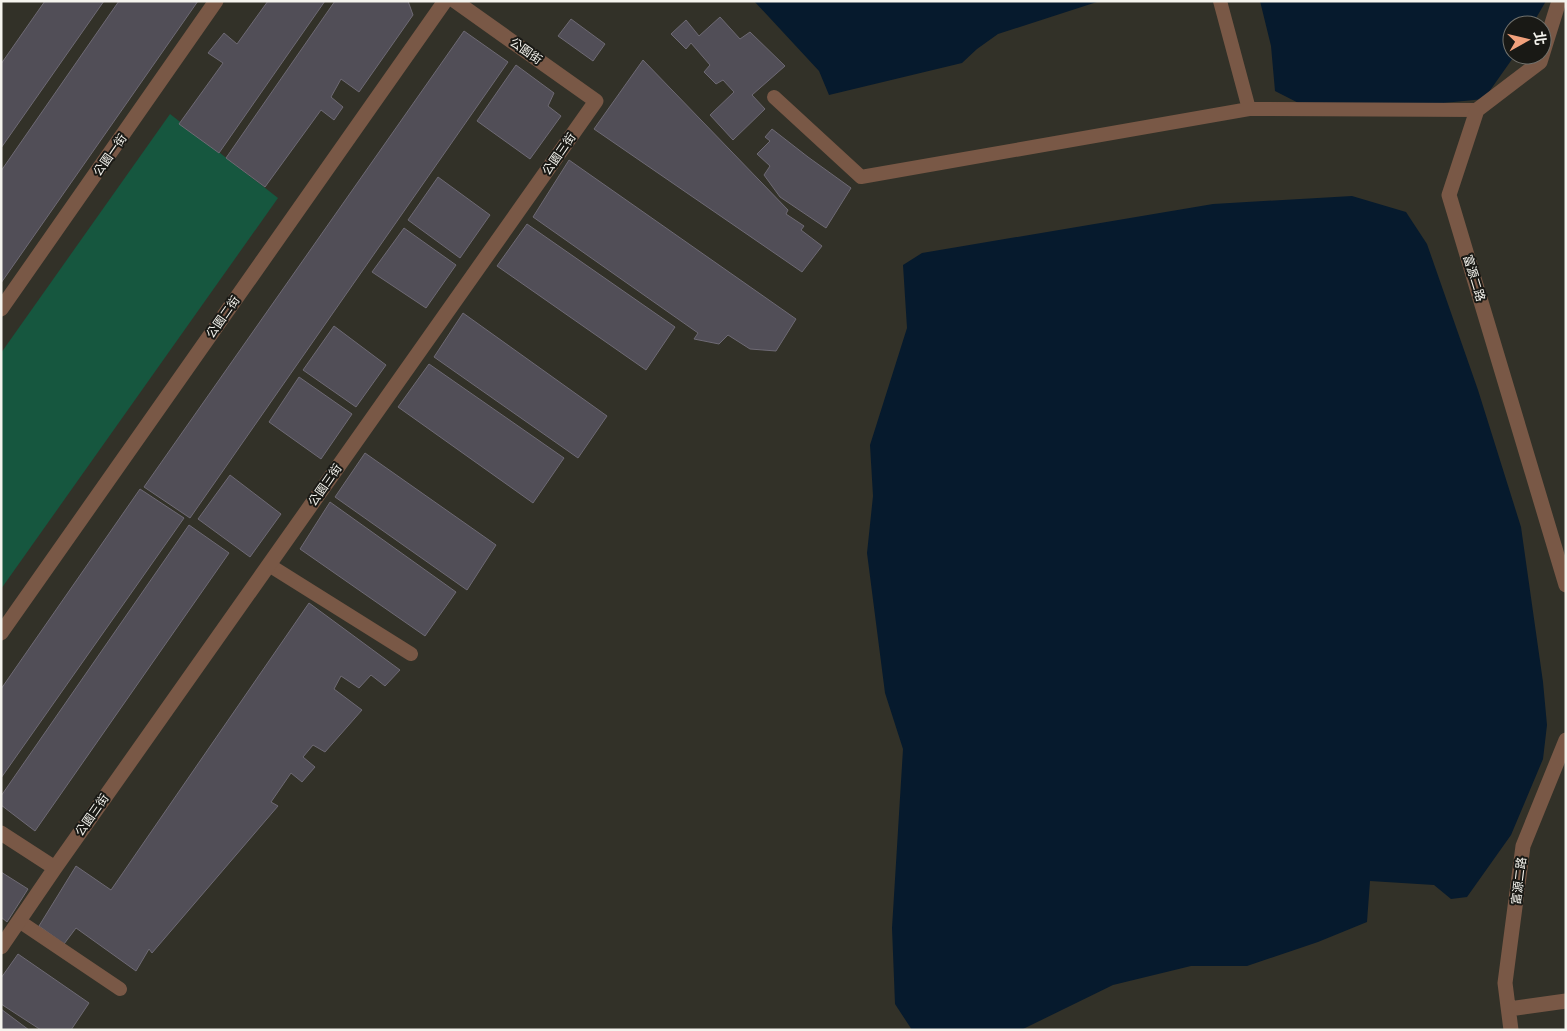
<svg xmlns="http://www.w3.org/2000/svg" width="1567" height="1031" font-family="'Source Serif 4','Noto Sans TC',serif">
  <style>
    .green { fill: #16573f }
    .water { fill: #061a2d }
    .building { fill: #514e57; stroke: #6e6a74 }
    .lines { fill: none; stroke-linecap: round; stroke-linejoin: round }
    .lane { stroke: #795846; stroke-width: 14 }
    .street { stroke: #795846; stroke-width: 15 }
    .labels { text-anchor: middle; dominant-baseline: central; stroke-width: 4; stroke-linejoin: round; paint-order: stroke }
    .street-label { font-size: 12px; fill: #f5f4ee; stroke: #191915 }
  </style>
  <rect width="100%" height="100%" fill="#323128"/>
  <path class="green" d="M170 114 278 198 1 589V353Z"/>
  <path class="water" d="M754 1H1100L998 34 977 49 962 63 829 95 819 71Z
    M1260 1H1546L1532 25H1512V55H1515L1484 99 1322 115 1275 91 1271 46Z
    M1352 196 1406 212 1427 244 1478 390 1521 527 1543 682 1547 725 1543 759 1511 835 1467 897 1451 899 1434 885 1370 881 1367 922 1318 942 1247 966H1191L1113 985 1021 1030H912L895 1004 892 928 903 749 885 693 867 553 873 496 870 445 907 328 903 265 922 253 1213 204Z"/>
  <path class="building" d="M45 1H104L1 148V64Z
    M119 1H198L1 283V171Z
    M268 1H325L219 153 179 124 223 63 208 53 224 33 237 44Z
    M335 1H408L413 15 359 92 341 79 331 97 343 107 334 120 321 110 265 187 226 158Z
    M720 17 740 39 750 32 785 66 752 95 765 109 733 140 710 115 734 92 723 80 716 84 704 72 710 65 691 43 686 49 671 34 686 20 699 36Z
    M571 19 605 44 593 61 558 36Z
    M464 31 508 62 190 518 144 487Z
    M643 60 788 210 786 214 804 226 801 230 822 246 802 272 594 129Z
    M516 65 554 93 548 106 561 116 530 159 477 121Z
    M772 129 808 157 851 188 826 228 780 197 764 175 770 166 757 154 770 141 765 137Z
    M569 160 796 319 776 351 750 349 728 335 719 344 694 339 698 333 533 217Z
    M438 177 490 215 460 258 408 220Z
    M527 224 675 327 646 370 497 266Z
    M404 228 456 265 426 308 372 272Z
    M463 313 607 416 578 458 434 357Z
    M334 326 386 365 356 407 303 370Z
    M429 364 564 458 533 503 398 407Z
    M299 377 352 414 321 459 269 422Z
    M365 453 496 545 467 590 335 497Z
    M230 475 281 514 250 557 198 519Z
    M140 489 184 518 1 778V689Z
    M330 502 456 592 425 636 300 549Z
    M189 525 229 553 35 831 1 805V796Z
    M309 603 400 670 385 686 371 675 359 688 341 676 334 689 362 710 325 752 313 745 303 757 315 767 302 782 291 773 271 802 278 806 152 953 149 949 136 971 76 928 64 944 39 926 76 866 111 890Z
    M1 872 28 889 7 922 1 917Z
    M18 954 89 1003 71 1030H41L1 1004V978Z
    M1 1009 29 1030H1Z"/>
  <g class="lines">
    <path class="lane" d="M1220 1 1249 109
      M774 97 861 177 1249 109 1477 110
      M269 565 411 654
      M19 921 120 989"/>
    <path class="street" d="M1559 1 1540 62 1477 110 1449 195 1566 585
      M1 309 216 1
      M1 633 445 1
      M1 833 55 868
      M1 947 55 868 596 101 455 1
      M1509 1009 1566 1001
      M1511 1030 1505 983 1523 846 1566 740"/>
  </g>
  <g class="labels">
    <g class="street-label">
      <text transform="translate(526 51) rotate(35)">公園街</text>
      <text transform="translate(559 154) rotate(-55)">公園三街</text>
      <text transform="translate(110 155) rotate(-55)">公園一街</text>
      <text transform="translate(1474 278) rotate(73)">富源二路</text>
      <text transform="translate(223 317) rotate(-55)">公園二街</text>
      <text transform="translate(325 485) rotate(-55)">公園三街</text>
      <text transform="translate(92 815) rotate(-55)">公園三街</text>
      <text transform="translate(1519 881) rotate(-83)">富源二路</text>
    </g>
  </g>
  <rect width="1567" height="1031" fill="none" stroke="#f5f4ee" stroke-width="5"/>
  <g transform="translate(1527 40) rotate(82)"><circle r="24" fill="#191915" stroke="#71716c"/>
  <path d="M0-4L9 19L0 12L-9 19Z" fill="#f1a17c"/>
  <text y="-8" font-size="14" font-weight="bold" text-anchor="middle" fill="#f5f4ee">北</text>
  </g>
</svg>
